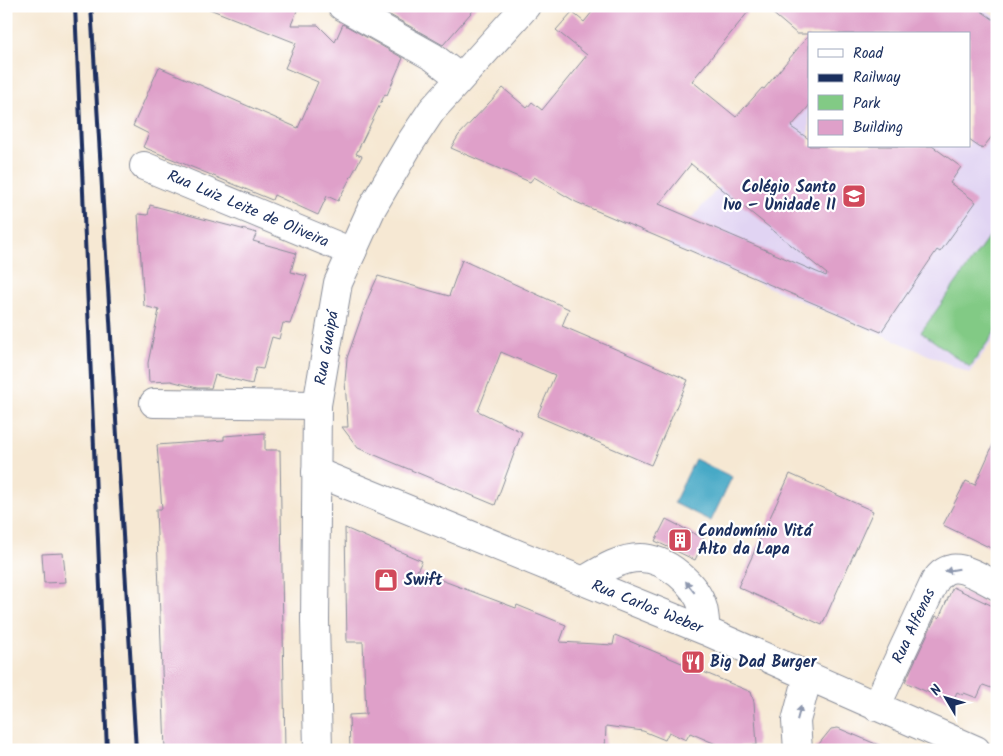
<svg xmlns="http://www.w3.org/2000/svg" width="1003" height="756" font-family="Kalam,sans-serif">
  <style>
    .built { fill: #e1d4f3 }
    .green { fill: #82ca85; stroke: #4e7c72 }
    .water { fill: #47a9c6; stroke: #316c92 }
    .building { fill: #dfa0c9; fill-rule: evenodd }
    .lines { fill: none; stroke-linecap: round; stroke-linejoin: round }
    .minor-casing { stroke: #888c98; stroke-width: 30 }
    .major-casing { stroke: #888c98; stroke-width: 30 }
    .minor { stroke: #fff; stroke-width: 28 }
    .major { stroke: #fff; stroke-width: 28 }
    .rail { stroke: #1b2f5e; stroke-width: 4 }
    .oneway { fill: #8d97ae }
    .labels { text-anchor: middle; dominant-baseline: central; stroke-width: 4.5; stroke-linejoin: round; paint-order: stroke }
    .poi-label { font-size: 16px; font-weight: bold; fill: #1b2f5e; stroke: #fff; text-anchor: start }
    .street-label { font-size: 16px; fill: #1b2f5e; stroke: #fff }
  </style>
  <rect width="100%" height="100%" fill="#fff"/>
  <filter id="ink" filterUnits="userSpaceOnUse"><feTurbulence type="fractalNoise" baseFrequency=".02" numOctaves="2"/><feDisplacementMap in="SourceGraphic" scale="10" xChannelSelector="R" yChannelSelector="G"/><feConvolveMatrix kernelMatrix="1 2 1 2 8 2 1 2 1" color-interpolation-filters="sRGB"/></filter>
  <filter id="wash" filterUnits="userSpaceOnUse"><feTurbulence type="fractalNoise" baseFrequency=".0096" numOctaves="4" result="noise"/><feDisplacementMap in="SourceGraphic" scale="20" xChannelSelector="R" yChannelSelector="G"/><feGaussianBlur stdDeviation="1.12" result="paint"/><feColorMatrix in="noise" values="0 0 0 0 0 0 0 0 0 0 0 0 0 0 0 0 0 1.4 0 .05"/><feComposite in="paint" operator="in"/></filter>
  <g filter="url(#wash)">
    <rect width="100%" height="100%" fill="#f6e8d3"/>
    <path class="built" d="M877 6H981L997 18V335L969 373 885 336 668 245 809 84V146H969V34Z"/>
    <path class="green" d="M991 234 997 238V329L970 367 921 332Z"/>
    <path class="water" d="M695 459 732 477 711 521 674 503Z"/>
    <g id="blocks">
      <path class="building" d="M208 6H299L291 25H318L335 42 343 24 403 58 387 95 385 94 356 154 362 156 338 201 327 196 318 215 274 195 272 200 143 147 149 134 133 126 159 67 298 128 318 82 285 68 296 43 207 8Z
        M374 6H477L443 45Z
        M597 6H753L692 81 736 117 762 88 764 89 809 35V106L791 127 809 139V146H932L961 167 950 183 976 202 940 252 937 250 881 332 576 202 534 177 530 182 451 148 459 135 503 88 527 108 532 102 542 110 587 55 556 30 572 12 584 22ZM691 164 827 274 826 276 659 204Z
        M764 6H974L997 22V130L982 149 969 140V34H797Z
        M150 205 257 233 253 241 296 253 291 272 307 276 290 324 283 323 279 339 272 337 263 369 256 368 252 384 215 375 211 388H197L171 381 149 382 148 363 159 310 144 306 138 214 148 215Z
        M462 260 569 309 562 326 688 380 651 465 537 416 555 375 501 352 478 411 522 432 495 505 358 448 342 427H348L345 381 347 358 368 298 378 276 449 296Z
        M265 433V450H280L285 750H165L156 509H162L157 445 224 440V436Z
        M997 436V551L943 525 966 481 975 485Z
        M790 474 873 511 822 625 738 587Z
        M666 519 705 539 695 560 655 541Z
        M345 528 422 561 417 571 516 608 517 605 566 625 560 642 613 645 615 635 751 692 754 702 757 745 723 747 690 733 686 740 669 732 665 740 643 731 606 726 605 750H350L349 715 366 714 363 642H347Z
        M63 553 66 582 44 583 42 554Z
        M953 587 997 608V690L983 685 977 698 964 693 963 695 957 692 952 703 905 682 936 616 939 618Z
        M838 728 890 750H814L831 729Z"/>
    </g>
  </g>
  <g filter="url(#ink)">
    <use href="#blocks" fill-opacity="0" stroke="#888c98" stroke-width="1"/>
    <g class="lines">
      <g class="minor-casing">
        <path id="minor" d="M342 6 433 57 460 78
          M144 166 352 252
          M154 403 317 405
          M316 472 706 631 976 750
          M583 581C600 571 619 558 640 558 666 558 696 584 703 608 705 616 705 624 706 631
          M876 707 935 581C939 576 944 570 951 569 963 566 986 580 997 586
          M798 750 796 721 808 676"/>
      </g>
      <g class="major-casing">
        <path id="major" d="M318 750 315 621 317 405 338 283 372 208 410 143 432 110 526 6"/>
      </g>
      <use href="#minor" class="minor"/>
      <use href="#major" class="major"/>
      <path class="rail" d="M75 6 107 750
        M91 6 136 750"/>
    </g>
    <defs><path id="oneway-solid" d="M-6-.8H1V-3.2L6.5 0L1 3.2V.8H-6Z" transform="scale(1.25)"/></defs>
    <g class="oneway">
      <use href="#oneway-solid" transform="translate(952 570) rotate(170)"/>
      <use href="#oneway-solid" transform="translate(690 587) rotate(-128)"/>
      <use href="#oneway-solid" transform="translate(799 713) rotate(-75)"/>
    </g>
  </g>
  <defs>
    <g id="school-square" transform="scale(1.25)"><rect x="-9" y="-9" width="18" height="18" rx="4" fill="#d1495b" stroke="#fff"/><path d="M0-5L7-2L0 1L-7-2ZM-4 1L0 2.5L4 1V4Q0 6-4 4Z" fill="#fff"/></g>
    <g id="building-square" transform="scale(1.25)"><rect x="-9" y="-9" width="18" height="18" rx="4" fill="#d1495b" stroke="#fff"/><path d="M-4-6H4V6H1V3H-1V6H-4ZM-2.5-4.3h1.7v1.8h-1.7ZM.8-4.3h1.7v1.8H.8ZM-2.5-1h1.7V.8h-1.7ZM.8-1h1.7V.8H.8Z" fill="#fff"/></g>
    <g id="shop-square" transform="scale(1.25)"><rect x="-9" y="-9" width="18" height="18" rx="4" fill="#d1495b" stroke="#fff"/><path d="M-5-2.5h2.3a2.7 3.5 0 0 1 5.4 0H5L5.5 6h-11ZM-1.5-2.5h3a1.5 2.3 0 0 0-3 0Z" fill="#fff"/></g>
    <g id="restaurant-square" transform="scale(1.25)"><rect x="-9" y="-9" width="18" height="18" rx="4" fill="#d1495b" stroke="#fff"/><path d="M-5-6h1v4h1v-4h1v4h1v-4h1v5L-1.5 .5V6h-2V.5L-5-1ZM5-6V6H3V1.5H1.5Q1.5-4 5-6Z" fill="#fff"/></g>
  </defs>
  <g fill-rule="evenodd">
    <use href="#school-square" x="854" y="196"/>
    <use href="#building-square" x="680" y="540"/>
    <use href="#shop-square" x="386" y="580"/>
    <use href="#restaurant-square" x="693" y="662"/>
  </g>
  <g class="labels">
    <g class="poi-label">
      <text x="836" y="187" text-anchor="end">Colégio Santo<tspan x="836" dy="18">Ivo – Unidade II</tspan></text>
      <text x="698" y="531">Condomínio Vitá<tspan x="698" dy="18">Alto da Lapa</tspan></text>
      <text x="404" y="580">Swift</text>
      <text x="710" y="662">Big Dad Burger</text>
    </g>
    <g class="street-label">
      <text transform="translate(248 209) rotate(23)">Rua Luiz Leite de Oliveira</text>
      <text transform="translate(327 348) rotate(-80)">Rua Guaipá</text>
      <text transform="translate(647 607) rotate(22)">Rua Carlos Weber</text>
      <text transform="translate(914 626) rotate(-65)">Rua Alfenas</text>
    </g>
  </g>
  <rect width="1003" height="756" fill="none" stroke="#fff" stroke-width="25"/>
  <rect x="808" y="32" width="162" height="115" fill="#ffffff" stroke="#a4acbf"/>
  <rect x="818" y="49" width="25" height="8" fill="#ffffff" stroke="#a4acbf"/>
  <text x="853" y="58" font-size="15" fill="#1b2f5e">Road</text>
  <rect x="818" y="74" width="25" height="8" fill="#1b2f5e" stroke="#a4acbf"/>
  <text x="853" y="82" font-size="15" fill="#1b2f5e">Railway</text>
  <rect x="818" y="95" width="25" height="15" fill="#82ca85" stroke="#a4acbf"/>
  <text x="853" y="108" font-size="15" fill="#1b2f5e">Park</text>
  <rect x="818" y="120" width="25" height="15" fill="#dfa0c9" stroke="#a4acbf"/>
  <text x="853" y="132" font-size="15" fill="#1b2f5e">Building</text>
  <g transform="translate(946 698) rotate(308)" stroke="#ffffff" stroke-width="4" paint-order="stroke">
  <path d="M0-4L9 19L0 12L-9 19Z" fill="#1b2f5e"/>
  <text y="-8" font-size="14" font-weight="bold" text-anchor="middle" fill="#1b2f5e">N</text>
  </g>
</svg>
